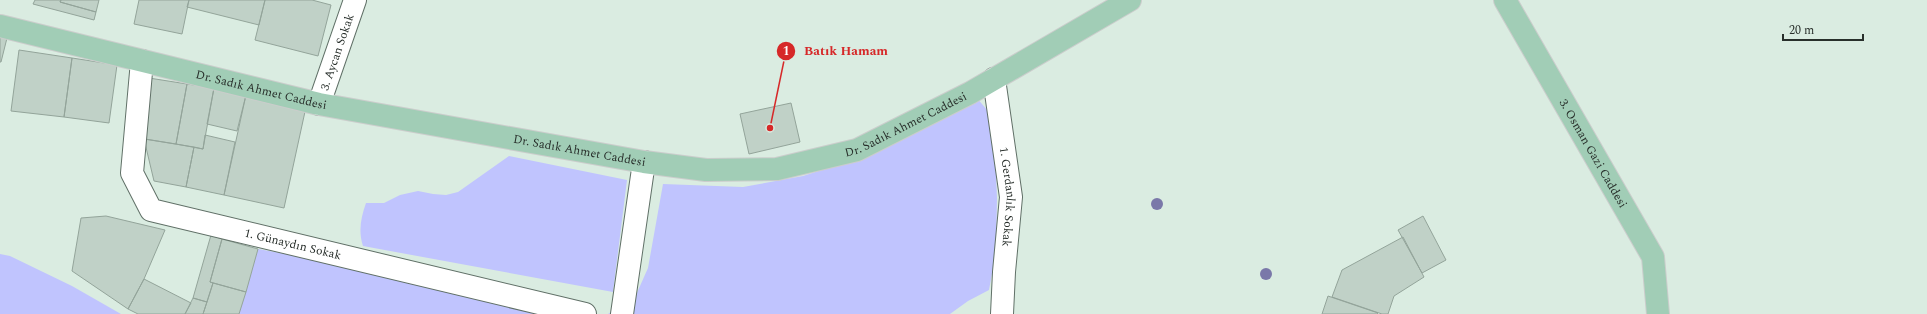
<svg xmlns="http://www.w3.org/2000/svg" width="1927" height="314" font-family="Spectral,serif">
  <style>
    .green { fill: #c0c4fe }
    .building { fill: #c0d1c7; stroke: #93a49a }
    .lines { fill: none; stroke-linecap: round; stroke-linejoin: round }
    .minor-casing { stroke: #607067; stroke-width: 24 }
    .major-casing { stroke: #cbcdcc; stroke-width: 24 }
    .minor { stroke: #fff; stroke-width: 22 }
    .major { stroke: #a1cdb6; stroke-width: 22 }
    .tree { fill: #7a78a9 }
    .labels { text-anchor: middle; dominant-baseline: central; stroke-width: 3.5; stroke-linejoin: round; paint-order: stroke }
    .street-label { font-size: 12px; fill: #282f2b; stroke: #daece1 }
    .leader { fill: none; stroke: #d62828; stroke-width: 1.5 }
    .callout-dot { fill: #d62828; stroke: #daece1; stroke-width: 1.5 }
    .mark-label { font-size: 12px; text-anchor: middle; font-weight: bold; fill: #fff }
    .callout-label { font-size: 13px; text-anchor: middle; font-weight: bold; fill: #d62828; stroke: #daece1; stroke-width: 3.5; stroke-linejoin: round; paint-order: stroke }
  </style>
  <rect width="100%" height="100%" fill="#daece1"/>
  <path class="green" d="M976 97 988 111 994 128 997 198 996 252 989 290 968 301 950 314H608L636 295 648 268 663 184 743 187 803 176 859 158Z
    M509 156 627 180 613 292 363 246C358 231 361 217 366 203H384L400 195 418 191 433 194 446 195 458 192Z
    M258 249 365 268 559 314H239Z
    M0 254 10 256 72 286 121 314H0Z"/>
  <path class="building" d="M35 0H61L60 2 96 12 94 20 33 4Z
    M61 0H99L96 12 60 2Z
    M139 0H189L182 34 134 24Z
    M189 0H265L259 25 187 7Z
    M265 0H312L331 5 318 56 255 40Z
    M0 32 8 34 1 62H0Z
    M19 50 72 58 64 117 11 111Z
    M72 58 117 65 109 123 64 117Z
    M149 78 187 84 176 144 139 138Z
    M187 84 214 88 203 149 176 144Z
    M214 88 246 95 237 131 207 124Z
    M246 95 306 107 284 208 224 195Z
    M791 103 800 142 749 154 740 114Z
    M205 135 235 142 224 195 186 187 194 147 203 149Z
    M144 139 194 147 186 187 154 181Z
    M106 216 165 230 144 279 128 309 72 271 81 218Z
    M1423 216 1446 260 1422 273 1398 230Z
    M211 235 222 239 210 282 213 283 207 302 193 298Z
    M1403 237 1424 277 1394 296 1388 314H1382L1332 297 1342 270Z
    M222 239 258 249 246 292 210 282Z
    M144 279 191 303 185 314H138L128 309Z
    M213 283 246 292 239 314H203Z
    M1328 296 1378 313 1377 314H1322Z
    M193 298 207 302 203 314H185Z"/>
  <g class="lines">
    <g class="minor-casing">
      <g id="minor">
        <path id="s1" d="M142 61 132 173 151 210 585 314"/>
        <path id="s2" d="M994 79 1011 197 1004 272 1002 314"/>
        <path id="s3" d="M319 104 355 0"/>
        <path d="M622 314 644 162"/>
      </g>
    </g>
    <g class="major-casing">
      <g id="major">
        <path id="s4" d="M1505 0 1653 257 1658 314"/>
        <path id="s5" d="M0 26 319 104 644 162 706 170 777 169 857 150 970 93 1130 0"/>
      </g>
    </g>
    <use href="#minor" class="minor"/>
    <use href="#major" class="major"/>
  </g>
  <g class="tree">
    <circle cx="1157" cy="204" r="6"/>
    <circle cx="1266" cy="274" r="6"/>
  </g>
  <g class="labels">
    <g class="street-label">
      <text stroke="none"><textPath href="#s3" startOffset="55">3. Aycan Sokak</textPath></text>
      <text stroke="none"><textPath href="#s5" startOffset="269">Dr. Sadık Ahmet Caddesi</textPath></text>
      <text stroke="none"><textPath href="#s5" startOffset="929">Dr. Sadık Ahmet Caddesi</textPath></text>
      <text stroke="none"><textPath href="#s5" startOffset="593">Dr. Sadık Ahmet Caddesi</textPath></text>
      <text stroke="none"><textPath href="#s4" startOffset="177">3. Osman Gazi Caddesi</textPath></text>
      <text stroke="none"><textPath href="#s2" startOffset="119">1. Gerdanlık Sokak</textPath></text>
      <text stroke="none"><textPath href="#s1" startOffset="300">1. Günaydın Sokak</textPath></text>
    </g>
  </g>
  <path class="leader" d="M770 128L786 51"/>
  <g class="callout-dot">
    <circle cx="770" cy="128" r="4"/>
    <circle cx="786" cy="51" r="10"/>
  </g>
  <g class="mark-label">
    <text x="786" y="55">1</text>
  </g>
  <g class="callout-label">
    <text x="846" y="55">Batık Hamam</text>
  </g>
  <path d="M1783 34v6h80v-6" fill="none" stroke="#282f2b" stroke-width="2"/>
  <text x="1789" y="34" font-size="12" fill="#282f2b" stroke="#daece1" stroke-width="3" paint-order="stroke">20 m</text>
</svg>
